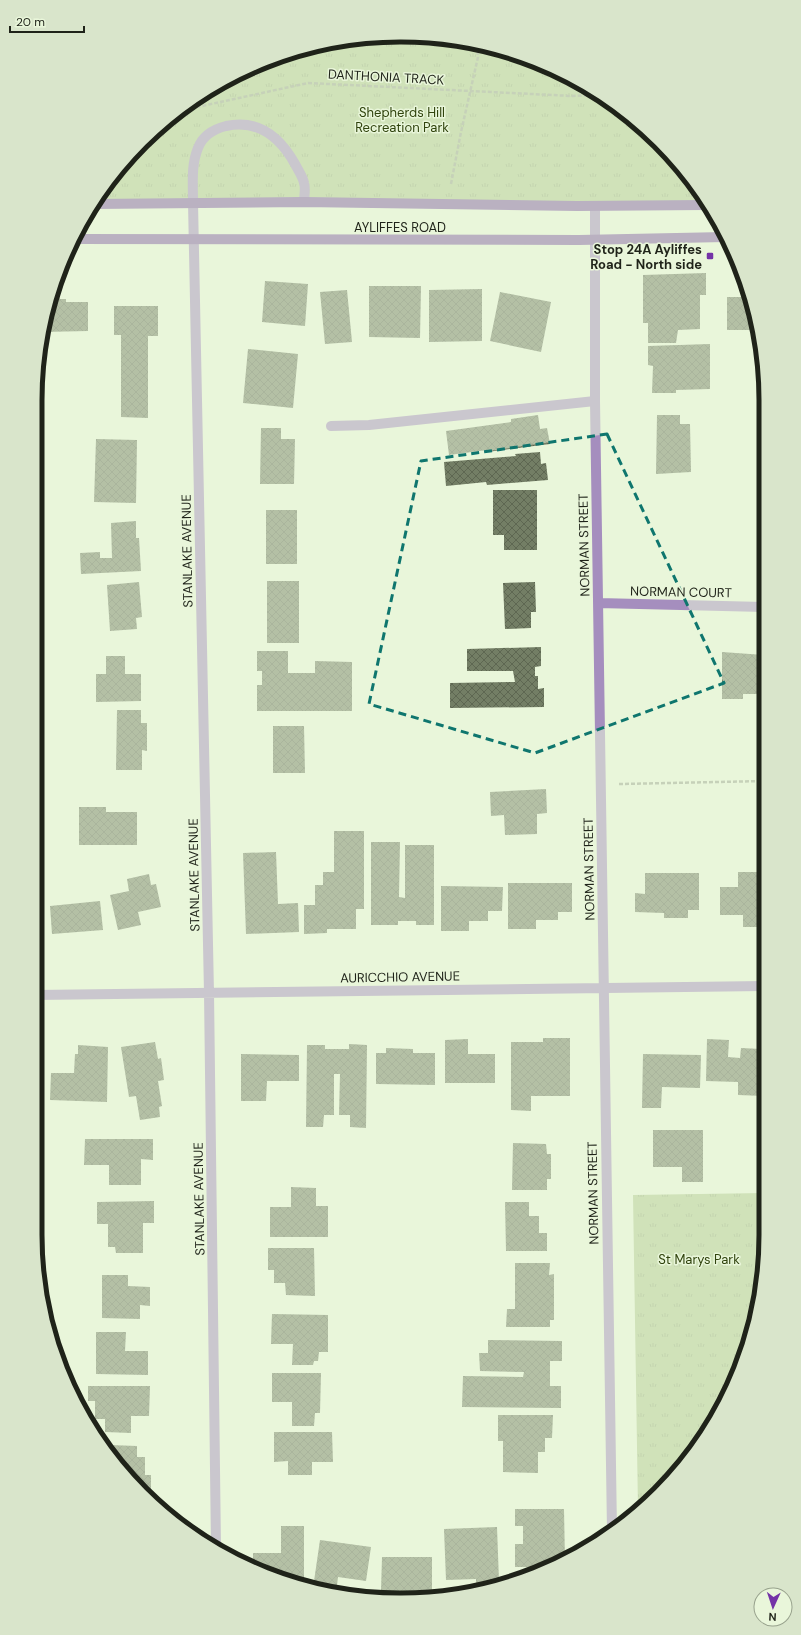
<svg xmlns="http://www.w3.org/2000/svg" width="801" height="1635" font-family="'DM Sans',sans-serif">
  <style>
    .park { fill: url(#park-tufts) }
    .building { fill: url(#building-cross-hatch) }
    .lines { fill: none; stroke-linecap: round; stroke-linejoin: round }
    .path { stroke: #9ca590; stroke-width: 2.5; stroke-dasharray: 4 2; stroke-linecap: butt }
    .service { stroke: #a58ebe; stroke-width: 10 }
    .minor { stroke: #a58ebe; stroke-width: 10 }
    .secondary { stroke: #805da3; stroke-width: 10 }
    .marked { fill: none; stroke: #0f766e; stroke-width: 3; stroke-dasharray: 8 5; stroke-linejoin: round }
    .poi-dot { fill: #7433a7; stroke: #e9f6da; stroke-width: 1.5 }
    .labels { text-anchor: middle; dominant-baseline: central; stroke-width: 3; stroke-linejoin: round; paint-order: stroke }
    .street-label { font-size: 13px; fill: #1f2319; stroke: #e9f6da }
    .park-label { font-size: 13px; fill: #30430d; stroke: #e9f6da }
    .poi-label { font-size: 13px; font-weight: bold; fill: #1f2319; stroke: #e9f6da; text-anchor: end }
    .rim { fill: none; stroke: #1f2319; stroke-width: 5 }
  </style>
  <defs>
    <pattern id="park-tufts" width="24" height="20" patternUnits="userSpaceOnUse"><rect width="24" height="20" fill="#b1ca90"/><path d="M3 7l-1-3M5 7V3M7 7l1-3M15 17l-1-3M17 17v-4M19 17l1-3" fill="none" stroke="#98ad7c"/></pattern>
    <pattern id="building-cross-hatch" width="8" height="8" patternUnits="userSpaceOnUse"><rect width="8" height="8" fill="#737e65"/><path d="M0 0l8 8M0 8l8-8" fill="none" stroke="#5e6752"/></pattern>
  </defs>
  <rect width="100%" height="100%" fill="#e9f6da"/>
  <path class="park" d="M401 35 472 42 541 63 623 111 691 178 706 205 95 201 142 142 198 96 261 63 329 42Z
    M766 1193V1235L759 1306 738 1375 675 1476 638 1510 633 1195Z"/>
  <path class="building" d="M706 273V295H700V329L678 330 676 343H648V323H643V275Z
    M265 281 308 284 305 326 262 322Z
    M369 286H421L420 338 369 337Z
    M482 289V341L429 342V290Z
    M347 290 352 342 325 344 320 292Z
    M500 292 551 302 541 352 490 341Z
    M59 294 60 299H66V302H88V331L42 332 52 295Z
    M727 297H748L757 330H727Z
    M114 306H158V336H148V418L121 417V335H114Z
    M710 344V389L676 390V393H652L653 366 648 365V346Z
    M248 349 298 354 293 408 243 403Z
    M538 415 540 429 547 428 550 444 487 452V450L449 455 446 431 511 422V419Z
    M657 415H680V424H690L691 472 656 474Z
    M261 428H281V439H295L294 484H260Z
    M96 439 137 440 136 503 94 502Z
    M540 452 541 464 546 463 548 480 487 485 486 482 446 486 444 462 516 456 515 454Z
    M493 490H537V550H504V535H493Z
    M266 510H297V564H266Z
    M136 521V538H139L141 571 81 574 80 553 100 552V558H112L111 523Z
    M267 581H299V643H267Z
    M139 582 142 617 136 618 137 629 110 631 107 585Z
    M535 582 536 612H531V628L505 629 503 583Z
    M541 647V666L535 667V676H538V689L544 688V707L450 708V683L515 682 513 671H467V649Z
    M257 651H288V673H315V661L352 662V711H257V685H262V671H257Z
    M722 652 764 655V694H743V699H722Z
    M106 656H125V674H141V701L96 702V674H106Z
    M117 710H141V723H147V751L142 750V770H116Z
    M273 726H304L305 773H273Z
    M546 789 547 813 537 814V834L505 835 504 815 491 816 490 792Z
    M79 807H106V812H137V845H79Z
    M334 831H364V909H356V929H327V933L304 934V905H315V885H323V872H334Z
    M371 842H400L399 897 405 898V845H434V925H416V921H398V925H371Z
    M276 852 278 904 298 903 299 932 246 934 243 853Z
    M738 872H765V927H743V915H720V887H738Z
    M645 873H699V910H688V918H664V913L635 912V893L645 894Z
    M149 874 151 885 156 884 161 907 138 912 141 925 118 930 110 895 129 891 127 879Z
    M508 883H572V912H558V920H536V929H508Z
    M441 886 503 887 502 911H488V921H469V931H441Z
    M100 901 103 930 52 934 50 906Z
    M543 1038H570V1096H531V1111L511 1110V1042H543Z
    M468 1039V1054H495V1083H445V1040Z
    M707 1039 729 1040 728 1057 740 1058 741 1048 761 1049V1075H765V1096L738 1095V1082L706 1081Z
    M155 1042 158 1059 161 1058 164 1080 158 1081 162 1106 159 1107 160 1117 140 1120 136 1096 129 1097 121 1047Z
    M349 1044 367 1045 366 1128 350 1127V1115H339L340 1074H334V1115H324L323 1127H306L307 1045H325V1049H349Z
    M78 1045 108 1047 107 1102 50 1100 51 1073H74L75 1054H78Z
    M386 1048 413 1049V1053H435V1085L376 1084V1053H386Z
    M35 1054H40V1093H35Z
    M241 1054 299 1055V1081H267L266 1101H241Z
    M643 1054 701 1055 700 1088 662 1087 661 1108H642Z
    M653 1130H703V1182H682V1167H653Z
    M85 1139H153V1160L141 1159V1185H109V1165H84Z
    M513 1143 546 1144 547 1154H551V1179H547V1190H512Z
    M291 1187 316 1188V1206H328V1237H270V1207H291Z
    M154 1201V1223H143V1253H116L115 1247H108V1224H97V1202Z
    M505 1202H529V1216H539V1233H547V1251H506Z
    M268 1248H314L315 1296 286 1295 285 1283H274V1270H268Z
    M515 1263H550L549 1275 554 1274V1320H550V1327H506L507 1309H515Z
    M102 1275H128V1286L150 1287V1306L140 1305V1319L102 1318Z
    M272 1314 328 1315V1352H319L318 1361H314L313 1365H292L293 1344H271Z
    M96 1332H126L125 1351H148V1375L96 1374Z
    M488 1340 562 1341V1361H550V1386H561V1408L462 1407 463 1376 523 1377 524 1372 480 1371 479 1353H488Z
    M272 1373H321L320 1413H315L314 1426H292V1402H272Z
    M88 1386H150L149 1416H131V1433L105 1432V1419H95V1401H88Z
    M498 1415H553L552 1438H545V1452H538V1473L503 1472V1441H498Z
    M274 1432H332L333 1462H312V1475H288V1461L274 1462Z
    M110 1445 137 1446V1457H145V1475H151V1495L111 1457Z
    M515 1509H564L565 1561 539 1569V1567H515V1544H523V1526H515Z
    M281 1526H304V1585L253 1568V1553H281Z
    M497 1527 499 1581 476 1588V1579L446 1580 444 1529Z
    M320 1540 371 1547 366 1581 338 1577 336 1593 313 1588Z
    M382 1557H432V1592H424V1596L387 1595 388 1591H381Z"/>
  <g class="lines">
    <path class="path" d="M179 111 308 83 572 96 595 95
      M451 184 461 132 478 57 477 43
      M619 784 764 781"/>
    <path class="service" d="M193 202C193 183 191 165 198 148 203 135 214 129 226 126 258 119 280 137 295 164 298 170 303 177 304 183 306 189 304 196 304 202
      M331 426 369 425 595 401"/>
    <path class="minor" d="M193 202 209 993 216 1548
      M595 206V401L612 1531
      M598 603 764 607
      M35 995 765 986"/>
    <path class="secondary" d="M93 204 304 202 577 206 706 205
      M75 239 579 240 725 237"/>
  </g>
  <path d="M0 0H801V1635H0ZM607 434 724 683 535 753 369 704 421 461Z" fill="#e9f6da" fill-opacity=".55" fill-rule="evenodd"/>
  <path class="marked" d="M607 434 724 683 535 753 369 704 421 461Z"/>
  <rect class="poi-dot" x="706" y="252" width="8" height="8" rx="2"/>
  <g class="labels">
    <g class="street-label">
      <text transform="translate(386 77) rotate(3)">DANTHONIA TRACK</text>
      <text x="400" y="227">AYLIFFES ROAD</text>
      <text transform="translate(584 545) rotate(-91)">NORMAN STREET</text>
      <text transform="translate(187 551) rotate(-91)">STANLAKE AVENUE</text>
      <text transform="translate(681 592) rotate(1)">NORMAN COURT</text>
      <text transform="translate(589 869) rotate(-91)">NORMAN STREET</text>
      <text transform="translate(194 875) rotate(-91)">STANLAKE AVENUE</text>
      <text transform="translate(400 977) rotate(-1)">AURICCHIO AVENUE</text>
      <text transform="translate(593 1193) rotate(-91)">NORMAN STREET</text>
      <text transform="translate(199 1199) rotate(-91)">STANLAKE AVENUE</text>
    </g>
    <g class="park-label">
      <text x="402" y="112">Shepherds Hill<tspan x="402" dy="15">Recreation Park</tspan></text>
      <text x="699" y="1259">St Marys Park</text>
    </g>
    <g class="poi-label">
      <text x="702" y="249">Stop 24A Ayliffes<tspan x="702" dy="15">Road - North side</tspan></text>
    </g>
  </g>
  <path d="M0 0H801V1635H0ZM400 42H401A358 358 0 0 1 759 400V1235A358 358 0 0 1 401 1593H400A358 358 0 0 1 42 1235V400A358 358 0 0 1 400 42Z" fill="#d9e5cb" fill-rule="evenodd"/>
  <path class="rim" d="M400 42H401A358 358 0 0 1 759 400V1235A358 358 0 0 1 401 1593H400A358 358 0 0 1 42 1235V400A358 358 0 0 1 400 42Z"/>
  <g transform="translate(773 1607) rotate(183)"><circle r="19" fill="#e9f6da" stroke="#98a28d"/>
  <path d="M0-3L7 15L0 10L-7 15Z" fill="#7433a7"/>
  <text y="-6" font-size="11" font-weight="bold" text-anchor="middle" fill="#1f2319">N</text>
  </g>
  <path d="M10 26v6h74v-6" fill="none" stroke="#1f2319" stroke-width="2"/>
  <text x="16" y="26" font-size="12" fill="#1f2319" stroke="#e9f6da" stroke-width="3" paint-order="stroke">20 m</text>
</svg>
